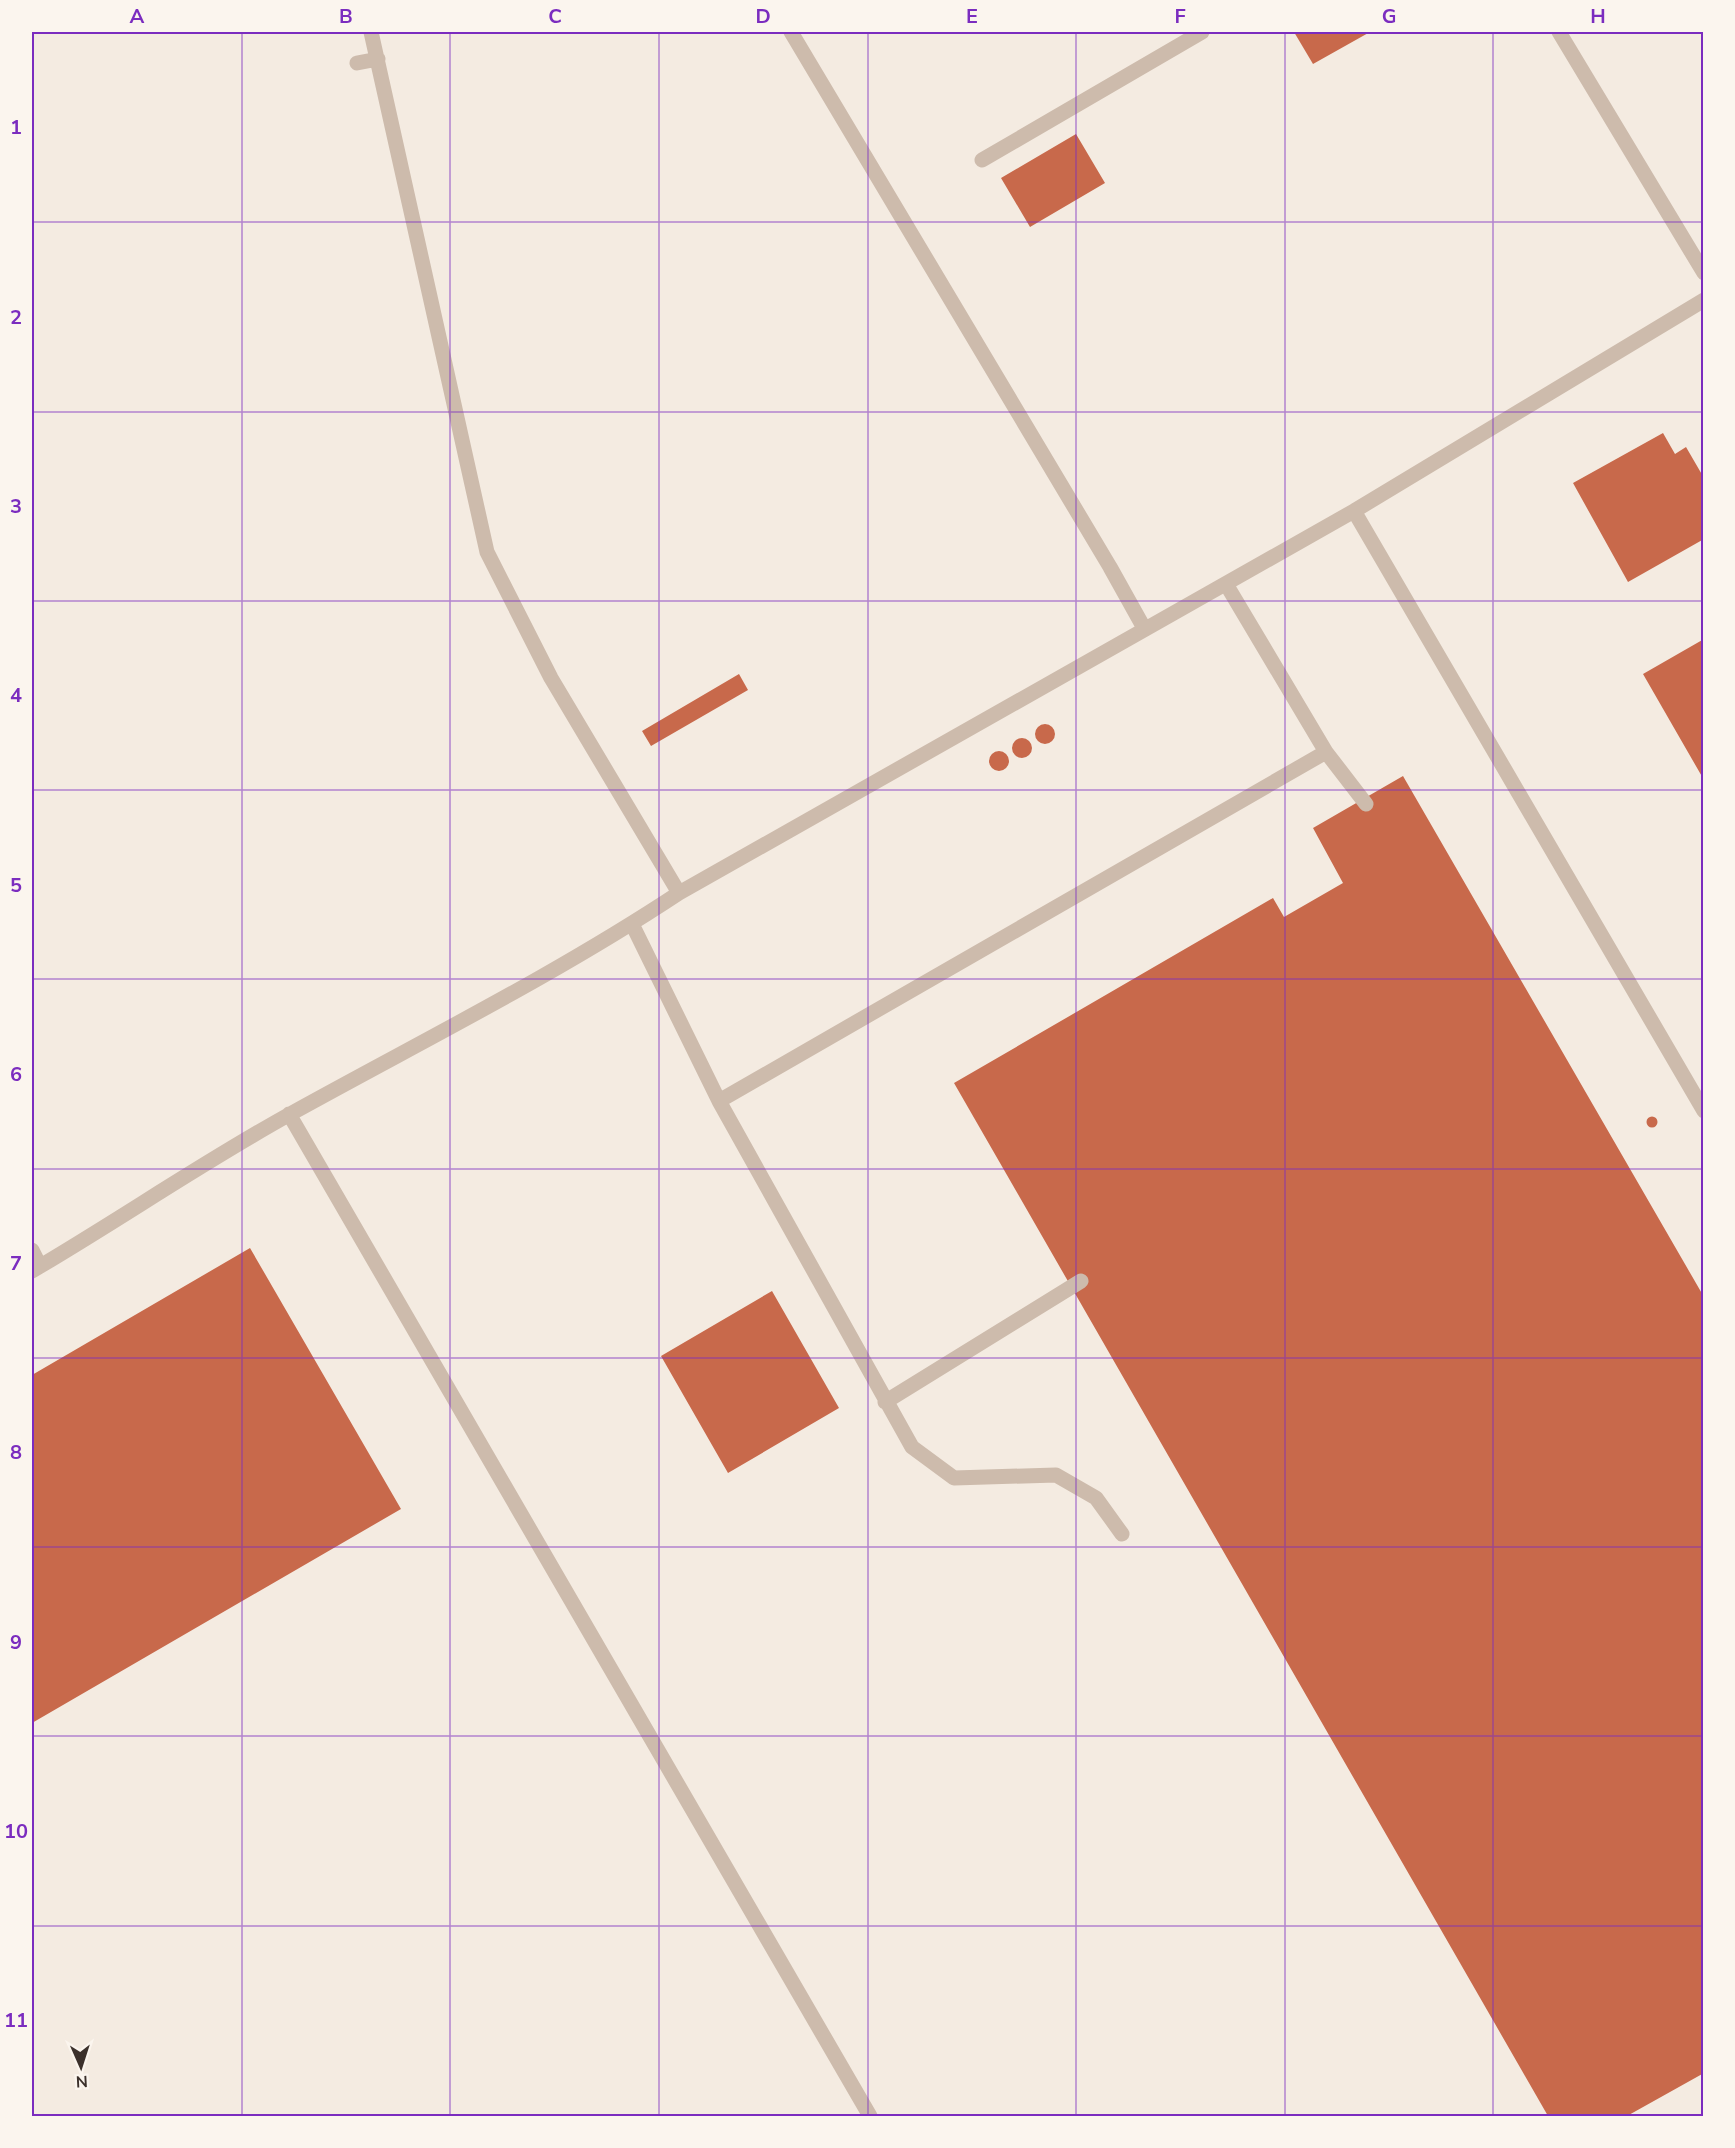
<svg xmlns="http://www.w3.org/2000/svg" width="1735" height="2148" font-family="'Nunito Sans',sans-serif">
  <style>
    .building { fill: #c8694b }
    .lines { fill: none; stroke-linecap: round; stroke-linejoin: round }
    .minor { stroke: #cdbbac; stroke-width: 15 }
    .grid { fill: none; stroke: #7b2cbf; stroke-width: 1.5; stroke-opacity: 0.55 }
    .neatline { fill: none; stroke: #7b2cbf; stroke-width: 2 }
    .grid-label { font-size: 20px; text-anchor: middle; font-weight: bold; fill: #7b2cbf }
  </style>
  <rect width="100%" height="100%" fill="#f4ebe1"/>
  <path class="building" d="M1294 32H1370L1313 64Z
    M1076 134 1105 183 1030 227 1001 178Z
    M1663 433 1675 454 1686 447 1704 478V539L1628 582 1573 483Z
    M1704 639V780L1643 674Z
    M739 674 748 690 651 746 642 731Z
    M1035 734a10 10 0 1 1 20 0a10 10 0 1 1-20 0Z
    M1012 748a10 10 0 1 1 20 0a10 10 0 1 1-20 0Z
    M989 761a10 10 0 1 1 20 0a10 10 0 1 1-20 0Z
    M1403 776 1704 1297V2073L1627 2116H1548L954 1083 1273 898 1284 917 1343 883 1313 828Z
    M1646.5 1122a5.5 5.5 0 1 1 11 0a5.5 5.5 0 1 1-11 0Z
    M250 1248 401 1509 32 1723V1375Z
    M772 1291 839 1408 728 1473 661 1356Z"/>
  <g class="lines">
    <path class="minor" d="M371 32 487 552 551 678 679 893
      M791 32 1110 567 1144 628
      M1559 32 1704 273
      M357 63 378 59
      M982 160 1202 32
      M1354 511 1704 1111
      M1226 584 1326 752 1366 804
      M632 924 719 1101 912 1447 954 1478 1056 1475 1096 1498 1122 1534
      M719 1101 1326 752
      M289 1114 870 2116
      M32 1250 40 1266
      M32 1271C119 1220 203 1162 292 1113 422 1041 555 975 679 893L1354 511 1704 300
      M885 1402 1081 1281"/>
  </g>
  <path class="grid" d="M242 32V2116M450 32V2116M659 32V2116M868 32V2116M1076 32V2116M1285 32V2116M1493 32V2116M32 222H1704M32 412H1704M32 601H1704M32 790H1704M32 979H1704M32 1169H1704M32 1358H1704M32 1547H1704M32 1736H1704M32 1926H1704"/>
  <rect width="1735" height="2148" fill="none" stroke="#fbf5ee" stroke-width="66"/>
  <g transform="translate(81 2067) rotate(177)" stroke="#fbf5ee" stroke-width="4.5" paint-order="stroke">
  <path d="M0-4.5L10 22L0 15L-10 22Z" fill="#3b302b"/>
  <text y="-9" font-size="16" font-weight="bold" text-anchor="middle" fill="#3b302b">N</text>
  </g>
  <rect x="33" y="33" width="1669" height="2082" class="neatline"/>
  <g class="grid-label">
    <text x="137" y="23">A</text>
    <text x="346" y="23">B</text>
    <text x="555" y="23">C</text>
    <text x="763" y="23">D</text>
    <text x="972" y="23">E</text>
    <text x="1180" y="23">F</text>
    <text x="1389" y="23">G</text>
    <text x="1598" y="23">H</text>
    <text x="16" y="134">1</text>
    <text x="16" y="324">2</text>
    <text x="16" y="513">3</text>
    <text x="16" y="702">4</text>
    <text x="16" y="892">5</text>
    <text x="16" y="1081">6</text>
    <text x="16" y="1270">7</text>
    <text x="16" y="1459">8</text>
    <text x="16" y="1649">9</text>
    <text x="16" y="1838">10</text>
    <text x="16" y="2027">11</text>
  </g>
</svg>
